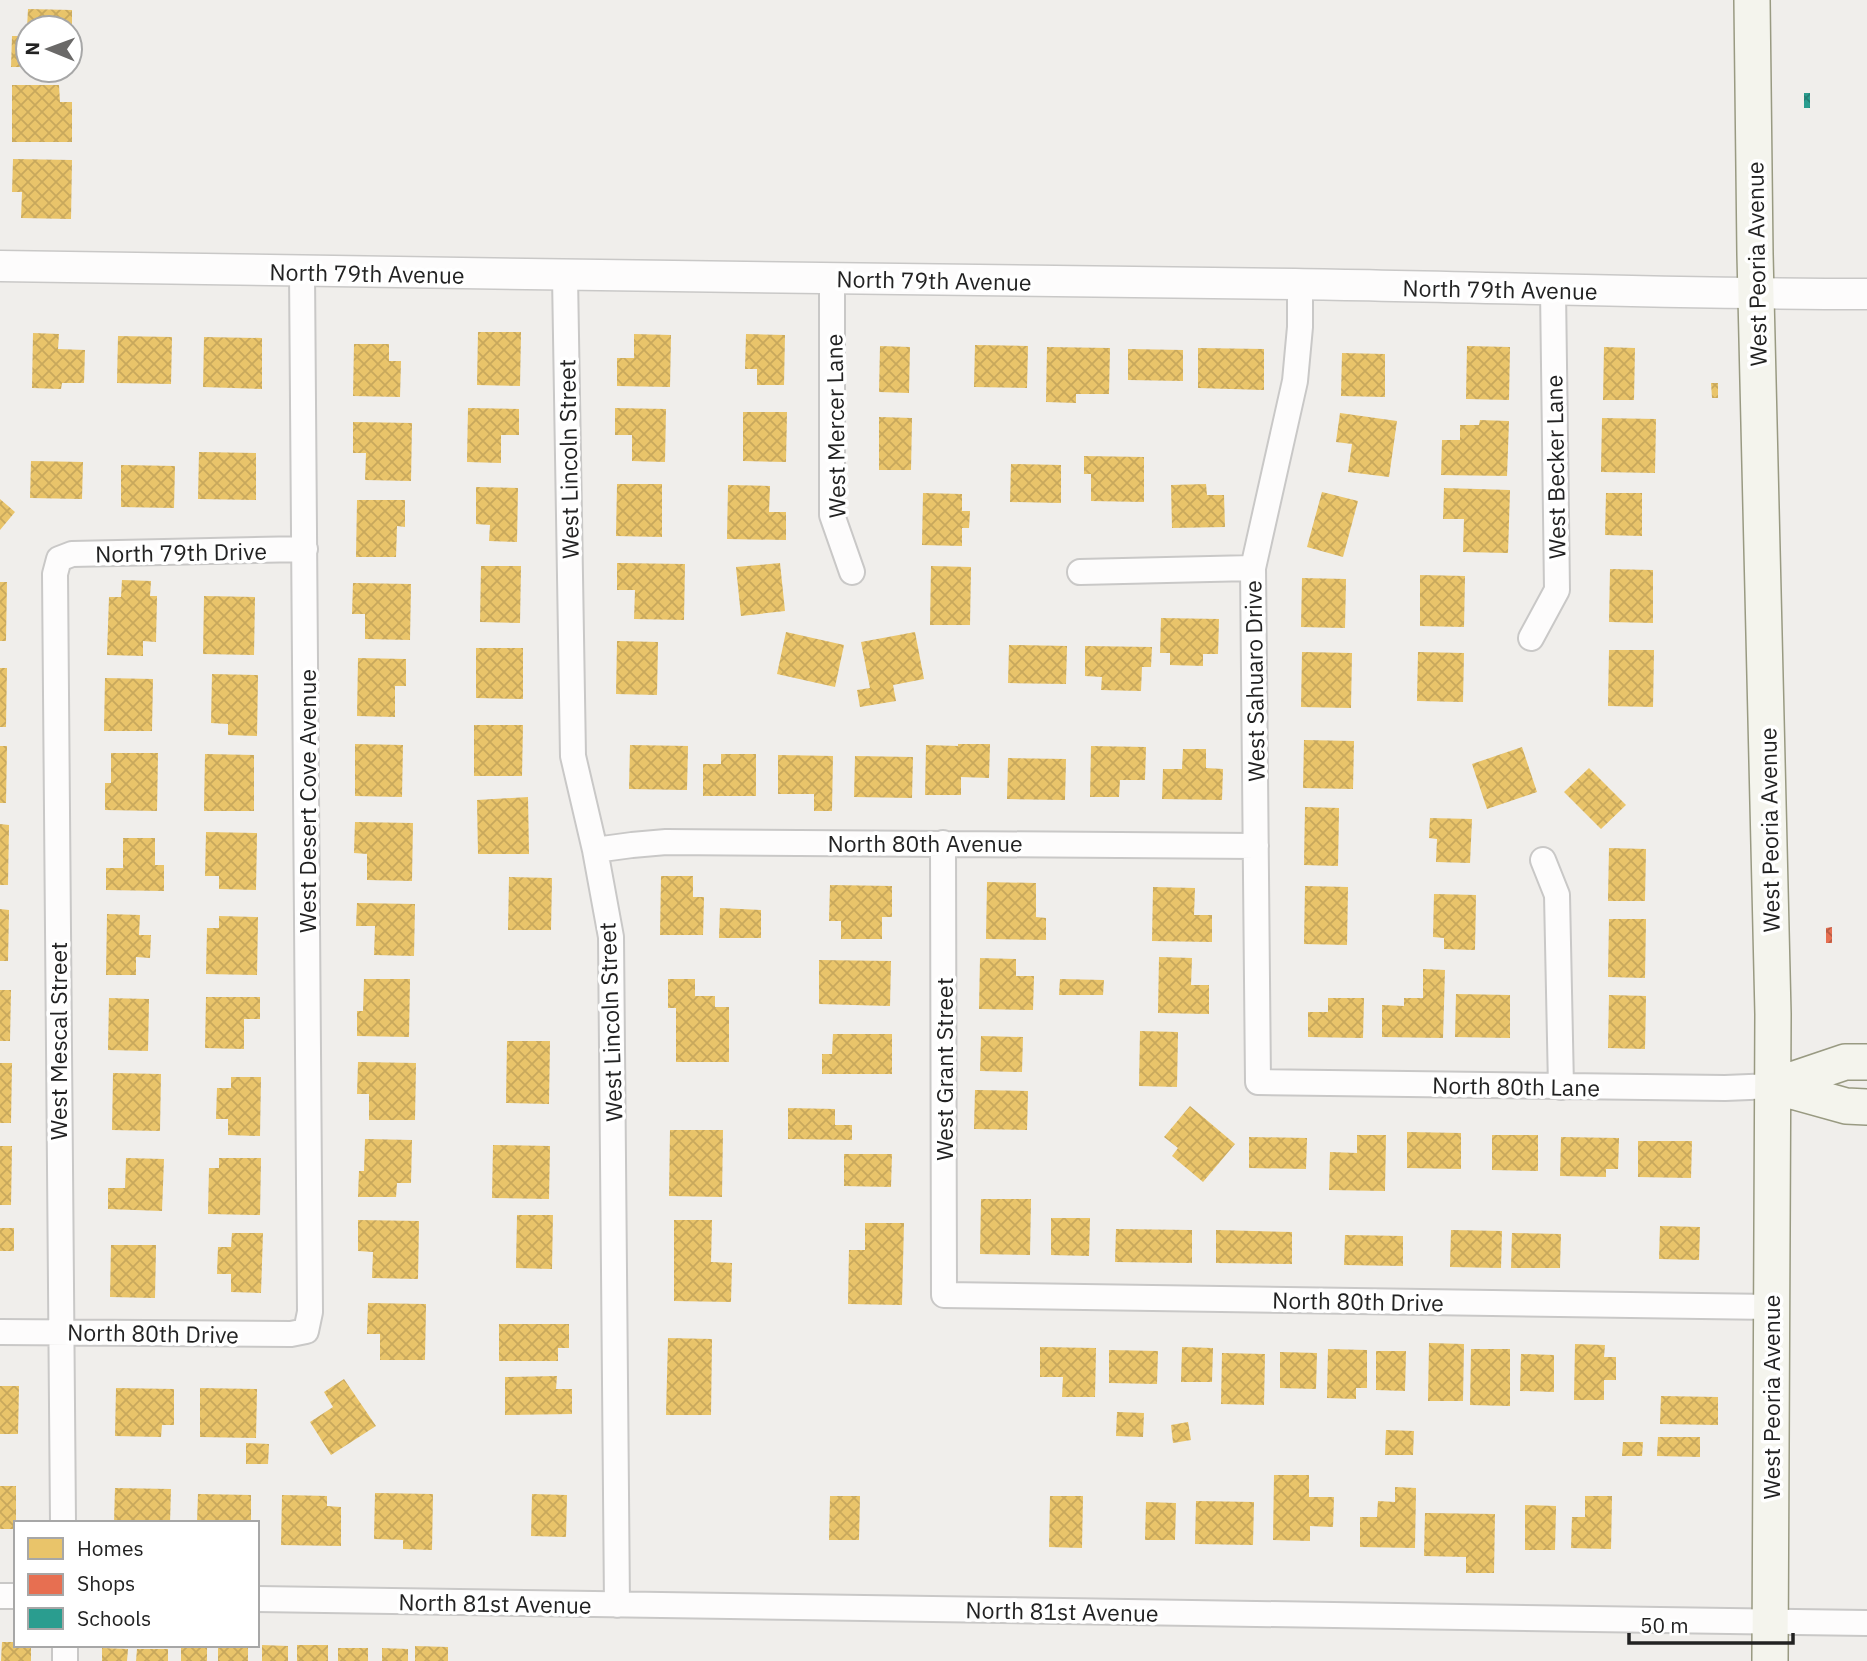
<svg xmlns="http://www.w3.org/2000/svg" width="1867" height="1661" font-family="'IBM Plex Sans',sans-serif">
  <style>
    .homes { fill: url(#homes-cross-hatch) }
    .shops { fill: url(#shops-cross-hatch) }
    .schools { fill: url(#schools-cross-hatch) }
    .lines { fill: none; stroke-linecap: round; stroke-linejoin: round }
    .minor-casing { stroke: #c9c8c7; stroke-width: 28 }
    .tertiary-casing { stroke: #c9c8c7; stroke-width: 33 }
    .secondary-casing { stroke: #999a82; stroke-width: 38 }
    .minor { stroke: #fdfcfc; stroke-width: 24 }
    .tertiary { stroke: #fdfcfc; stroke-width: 30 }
    .secondary { stroke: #f4f4ed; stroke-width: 35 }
    .labels { text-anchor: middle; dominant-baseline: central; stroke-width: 7; stroke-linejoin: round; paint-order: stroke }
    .street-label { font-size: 23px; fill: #222; stroke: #fff }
  </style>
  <defs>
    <pattern id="homes-cross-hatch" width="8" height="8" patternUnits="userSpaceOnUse" patternTransform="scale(1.75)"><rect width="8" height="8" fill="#e9c46a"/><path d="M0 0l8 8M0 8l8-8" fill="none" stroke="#c8a85c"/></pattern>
    <pattern id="shops-cross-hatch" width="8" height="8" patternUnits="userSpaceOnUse" patternTransform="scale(1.75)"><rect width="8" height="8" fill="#e76f51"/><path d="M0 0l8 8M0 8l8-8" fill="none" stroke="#bb5b43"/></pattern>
    <pattern id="schools-cross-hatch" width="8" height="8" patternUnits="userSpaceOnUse" patternTransform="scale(1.75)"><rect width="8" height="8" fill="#2a9d8f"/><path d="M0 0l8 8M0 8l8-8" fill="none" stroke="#248074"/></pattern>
  </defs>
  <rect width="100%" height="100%" fill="#f0eeeb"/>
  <path class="homes" d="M28 9 72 10V28H27Z
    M12 36H28V67H11Z
    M12 85H59L60 102H72V142H12Z
    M13 159 72 160 71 219 21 218 22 192H12Z
    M478 332H521L520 386 477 385Z
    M33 333 59 334 58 349 85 350 84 383H62L61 389 32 388Z
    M634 334 671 335 670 387 617 386V358H634Z
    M746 334 785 335 784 385H757V369H745Z
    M118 336 172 337 171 384 117 383Z
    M204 337 262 338V389L203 387Z
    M354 344H389V361H401L400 397 353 396Z
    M975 345 1028 346 1027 388 974 387Z
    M880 346 910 347 909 393 879 392Z
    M1467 346 1510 347 1509 400 1466 399Z
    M1047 347 1110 348 1109 394H1076V403L1046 402Z
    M1604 347 1635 348 1634 400H1603Z
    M1198 348 1264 349V390L1198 388Z
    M1128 349 1183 350V381L1128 380Z
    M1342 353 1385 354V397L1341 396Z
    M1711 383H1718V398H1712Z
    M468 408 519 409V435H501V463L467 462Z
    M615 408 666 409 665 462 632 461V435H615Z
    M743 412H787L786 462 743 461Z
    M1340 413 1397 421 1389 477 1348 472 1352 444 1336 442Z
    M879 417 912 418 911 470H879Z
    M1602 418 1656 419 1655 473 1601 472Z
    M1480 420 1509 421 1507 476 1441 475 1442 440H1460V425H1479Z
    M353 422 412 423 411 481 365 480 366 453H353Z
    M199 452 256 453V500L198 499Z
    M1084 456 1144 457V502L1091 501V474H1084Z
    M31 461 83 462 82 499 30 498Z
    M1011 464 1061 465V503L1010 502Z
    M121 465 175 466 174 508 121 507Z
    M617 484H662V537L616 536Z
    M1206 484 1207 495H1224L1225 527 1172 528 1171 485Z
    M728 485 770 486 769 512H786V540L727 539Z
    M476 487 518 488 517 542 489 541 490 525 476 524Z
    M1444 488 1510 490 1508 553 1463 552 1464 519H1443Z
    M1322 492 1358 501 1343 557 1307 547Z
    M923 493 962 494V511H970L969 528H962V546L922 545Z
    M1606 493H1642V536L1605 535Z
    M0 499 15 512 0 530Z
    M357 500H405V527L397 526 396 557H356Z
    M617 563 685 564 684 620 634 619 635 590H617Z
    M780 563 785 611 741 616 736 567Z
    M481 566H521L520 623 480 622Z
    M931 566 971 567 970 625H930Z
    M1610 569 1653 570V623L1609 622Z
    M1420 575 1465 576 1464 627 1420 626Z
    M1302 578 1346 579 1345 628 1301 627Z
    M122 580 151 581 150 596H157L156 642 143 641V656L107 655 109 597H121Z
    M0 582H7L6 641H0Z
    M353 583 411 584 410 640 365 639V614H352Z
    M204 596 255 597 254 655 203 654Z
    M1161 618 1219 619 1218 654H1203V666L1170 665V653H1160Z
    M786 632 844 645 835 687 777 674Z
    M915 632 924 679 893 685 896 701 860 707 857 690 870 688 861 642Z
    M617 641 658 642 657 695 616 694Z
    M1009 645 1067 646 1066 684 1008 683Z
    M1085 646 1152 647 1151 667H1142L1141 691 1101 690 1102 677 1085 676Z
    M476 648H523V699L476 698Z
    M1609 650H1654L1653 707 1608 706Z
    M1302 652 1352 653 1351 708 1301 707Z
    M1418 652 1464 653 1463 702 1417 701Z
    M358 658 406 659V686H395V717L357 716Z
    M0 668H7L6 727H0Z
    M212 674 258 675 257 736 228 735V724L211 723Z
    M105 678 153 679 152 731H104Z
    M474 725H523L522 776H474Z
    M1304 740 1354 741 1353 789 1303 788Z
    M355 744 403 745 402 797 355 796Z
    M958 744H990L989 778 961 777V795H925L926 745 958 746Z
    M630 745 688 746 687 790 629 789Z
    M0 746H7L6 803H0Z
    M1091 746 1146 747 1145 780H1120L1119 797H1090Z
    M1522 747 1537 792 1487 809 1472 764Z
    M1183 749H1206V768L1223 769 1222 800 1162 799 1163 769H1182Z
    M111 753H158L157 811 105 810V783H111Z
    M205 754 254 755V811H204Z
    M721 754H756V796H703V764H721Z
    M778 755 833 756 832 811H814V794H778Z
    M855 756 913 757 912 798 854 797Z
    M1008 758 1066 759 1065 800 1007 799Z
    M1589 768 1626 805 1601 829 1564 792Z
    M528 797 529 854H478L477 800Z
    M1305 807 1339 808 1338 866 1304 865Z
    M1430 818 1472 819 1470 863 1436 862 1437 839 1429 838Z
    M355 822 413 823 412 881 367 880V854L354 853Z
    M0 824 9 825 8 885H0Z
    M206 832 257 833 256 890 219 889V876H205Z
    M123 838H155V865H164V891L106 890V868H123Z
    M1609 848 1646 849 1645 901H1608Z
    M661 876H693V897H704L703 935H660Z
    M509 877 552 878 551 930H508Z
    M987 882 1036 883V917L1046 918V940L986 939Z
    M830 885 892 886V917H882V939H841V921H829Z
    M1305 886 1348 887 1347 945 1304 944Z
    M1153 887 1195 888 1194 915H1212V942L1152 941Z
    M1434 894 1476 895 1475 950 1444 949V938L1433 937Z
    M357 903 415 904 414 956 374 955 375 926H356Z
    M720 908 761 910V938H719Z
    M0 909 9 910 8 961H0Z
    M107 914 140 915 139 935H151L150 958 136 957V975H106Z
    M219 916 258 917 257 975 206 974 207 928H219Z
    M1609 919H1646L1645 978 1608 977Z
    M1159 957 1192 958 1191 985H1209V1014L1158 1013Z
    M980 958 1016 959V976H1034L1033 1010 979 1009Z
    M819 960 891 961 890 1006 819 1004Z
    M1423 969 1445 970 1443 1038 1382 1037V1005L1404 1006V998H1423Z
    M364 979H410L409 1037 357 1036V1011H363Z
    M668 979H695V996H715V1007H729V1062H676V1008H668Z
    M1060 979 1104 980 1103 995H1059Z
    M0 990H11L10 1041H0Z
    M1456 994 1510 995V1038L1455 1037Z
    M1609 995 1646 996 1645 1049 1608 1048Z
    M206 997H260V1019H244V1049L205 1048Z
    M109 998 149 999 148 1051 108 1050Z
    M1328 998H1364L1363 1038 1308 1037V1012H1328Z
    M1140 1031 1178 1032 1177 1087 1139 1086Z
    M833 1034H892V1074H822V1054H832Z
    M981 1036 1023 1037 1022 1072 980 1071Z
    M507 1041H550L549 1104 506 1103Z
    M358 1062 416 1063 415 1120H369V1094H357Z
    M0 1063H12L11 1123H0Z
    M113 1073 161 1074 160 1131 112 1130Z
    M231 1077H261L260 1136 228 1135V1119H216L217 1088H231Z
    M975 1090 1028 1091 1027 1130 974 1129Z
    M1190 1106 1235 1144 1203 1182 1172 1156 1178 1148 1164 1137Z
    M788 1108 835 1109V1125H852V1140L788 1139Z
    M670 1130H723L722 1197 669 1196Z
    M1407 1132 1461 1133V1169L1407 1168Z
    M1357 1135H1386L1385 1191 1329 1190 1330 1152 1357 1153Z
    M1492 1135H1538V1171L1492 1170Z
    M1249 1137 1307 1138 1306 1169 1249 1168Z
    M1561 1137 1619 1138 1618 1169H1606V1177L1560 1176Z
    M365 1139 412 1140 411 1183H397L396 1197H358L359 1171H364Z
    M1638 1141H1692L1691 1178 1638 1177Z
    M493 1145 550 1146 549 1199 492 1198Z
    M0 1146H12L11 1205H0Z
    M844 1154H892L891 1187 844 1186Z
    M126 1158 164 1159 162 1211 108 1209V1188H125Z
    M219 1158H261L260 1215 208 1214 209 1168H219Z
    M981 1199H1031L1030 1255 980 1254Z
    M517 1215H553L552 1269 516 1268Z
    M1051 1218H1090L1089 1256 1051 1255Z
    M358 1220 419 1221 418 1279 372 1278 373 1252 358 1251Z
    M674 1220H712L711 1262 732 1263 731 1302 674 1301Z
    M865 1223H904L902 1305 848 1304 849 1250H865Z
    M1660 1226 1700 1227 1699 1260 1659 1259Z
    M0 1228H14V1251H0Z
    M1116 1229 1192 1230V1263L1115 1262Z
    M1216 1230 1292 1232V1264L1216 1263Z
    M1451 1230 1502 1231 1501 1268 1450 1267Z
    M232 1233H263L261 1293 231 1292V1274H217L218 1247H231Z
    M1512 1233 1561 1234 1560 1268H1511Z
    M1345 1235 1403 1236V1266L1344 1265Z
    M111 1245H156L155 1298 110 1297Z
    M368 1303 426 1304 425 1360H380V1334H367Z
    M499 1324H569V1348H558V1361H499Z
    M668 1338 712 1339 711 1415H666Z
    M1429 1343 1464 1344 1463 1401H1428Z
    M1575 1344 1605 1345 1604 1357H1616V1380H1604V1400H1574Z
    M1040 1347 1096 1348 1095 1397H1062L1063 1377H1040Z
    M1182 1347 1213 1348 1212 1382H1181Z
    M1328 1349 1367 1350V1388H1356V1399L1327 1398Z
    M1471 1349H1510V1406L1470 1405Z
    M1109 1350 1158 1351 1157 1384 1109 1383Z
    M1376 1351H1406L1405 1391 1376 1390Z
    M1280 1352 1317 1353 1316 1389 1280 1388Z
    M1222 1353 1265 1354 1264 1405 1221 1404Z
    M1521 1354 1554 1355V1392L1520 1391Z
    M557 1376 556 1389H572V1414L505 1415V1377Z
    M344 1379 376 1426 331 1455 310 1422 333 1407 324 1392Z
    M0 1386H19L18 1434H0Z
    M116 1388 174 1389V1425H162L161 1437 115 1436Z
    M200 1388 257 1389 256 1438 200 1437Z
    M1661 1396 1718 1397V1425L1660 1424Z
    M1117 1412 1144 1413 1143 1437 1116 1436Z
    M1188 1422 1191 1440 1173 1443 1171 1425Z
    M1386 1430 1414 1431 1413 1455H1385Z
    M1658 1437H1700V1457L1657 1456Z
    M1623 1442H1643L1642 1456H1622Z
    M246 1443 269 1444 268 1464H246Z
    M1274 1475H1309V1497H1334L1333 1527 1310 1526V1541L1273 1540Z
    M0 1486H16V1529H0Z
    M1395 1487 1416 1488 1415 1548 1360 1547V1517H1377L1378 1501 1395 1502Z
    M115 1488 171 1489 170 1523H114Z
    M375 1493 433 1494 432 1550 403 1549V1540L374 1539Z
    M198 1494 251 1495V1523H197Z
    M532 1494 567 1495 566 1537 531 1536Z
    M282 1495 327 1496V1506L341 1507V1546L281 1545Z
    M830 1496H860L859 1540H829Z
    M1050 1496H1083L1082 1548 1049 1547Z
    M1585 1496H1612L1611 1549 1571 1548 1572 1517H1585Z
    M1196 1501 1254 1502 1253 1545 1195 1544Z
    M1146 1502 1176 1503 1175 1540H1145Z
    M1525 1505 1556 1506 1555 1550H1525Z
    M1425 1513 1495 1514 1494 1573H1466V1557L1424 1556Z
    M2 1642H16V1645H31V1661H1Z
    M218 1645H248V1661H218Z
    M262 1645 288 1646V1661H262Z
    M297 1645H328V1661H297Z
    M181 1646 207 1647V1661H181Z
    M415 1646 448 1647V1661H415Z
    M102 1648 128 1649 127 1661H102Z
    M338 1648H368V1661H338Z
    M382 1648 408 1649V1661H382Z
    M137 1649H168V1661H136Z"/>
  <path class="shops" d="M1832 927V943H1826V928Z"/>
  <path class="schools" d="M1804 93H1810V108H1804Z"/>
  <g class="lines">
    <g class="minor-casing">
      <path id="minor" d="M565 276 573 756 595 850 611 937 617 1605
        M832 278V515L852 572
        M1300 284V327L1295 381 1253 568 1258 1082 1725 1088 1774 1086
        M1080 572 1253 568
        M1531 638 1557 590 1553 290
        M943 843 944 1295 1772 1307
        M595 850 632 845 666 842 1256 846
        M1543 860 1557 895 1561 1087
        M0 1332 291 1334 306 1331 310 1312 302 272
        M63 1523 55 574 59 559 72 554 305 549
        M0 1596H16
        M257 1599 1867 1623
        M65 1645V1661"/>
    </g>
    <g class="tertiary-casing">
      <path id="tertiary" d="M0 266C432 274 863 278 1295 284 1486 287 1676 294 1867 294"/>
    </g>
    <g class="secondary-casing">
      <path id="secondary" d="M1752 0 1755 254 1773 1014 1770 1661
        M1774 1086 1845 1062H1867
        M1774 1086 1846 1106 1867 1107"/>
    </g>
    <use href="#minor" class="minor"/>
    <use href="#tertiary" class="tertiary"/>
    <use href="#secondary" class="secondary"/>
  </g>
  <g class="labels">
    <g class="street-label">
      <text transform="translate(1756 264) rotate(-91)">West Peoria Avenue</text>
      <text transform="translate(367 273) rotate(1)">North 79th Avenue</text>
      <text transform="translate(934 280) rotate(1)">North 79th Avenue</text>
      <text transform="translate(1500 289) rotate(1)">North 79th Avenue</text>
      <text transform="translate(835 426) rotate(-91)">West Mercer Lane</text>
      <text transform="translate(568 459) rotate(-91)">West Lincoln Street</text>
      <text transform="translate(1555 467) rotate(-91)">West Becker Lane</text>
      <text transform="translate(181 552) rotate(-1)">North 79th Drive</text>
      <text transform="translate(1254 681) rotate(-91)">West Sahuaro Drive</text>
      <text transform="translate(307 801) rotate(-90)">West Desert Cove Avenue</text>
      <text transform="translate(1769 830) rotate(-91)">West Peoria Avenue</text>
      <text x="925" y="843">North 80th Avenue</text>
      <text transform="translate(610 1022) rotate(-92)">West Lincoln Street</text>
      <text transform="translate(58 1041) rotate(-90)">West Mescal Street</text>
      <text transform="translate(944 1069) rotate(-90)">West Grant Street</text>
      <text transform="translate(1516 1086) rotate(1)">North 80th Lane</text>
      <text transform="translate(1358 1301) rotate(1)">North 80th Drive</text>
      <text transform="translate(153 1333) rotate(1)">North 80th Drive</text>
      <text transform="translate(1771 1397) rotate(-90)">West Peoria Avenue</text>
      <text transform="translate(495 1603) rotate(1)">North 81st Avenue</text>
      <text transform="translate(1062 1611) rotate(1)">North 81st Avenue</text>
    </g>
  </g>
  <rect x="14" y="1521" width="245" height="126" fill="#ffffff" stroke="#a7a7a7" stroke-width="2"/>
  <rect x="28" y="1538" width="35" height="21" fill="#e9c46a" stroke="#a7a7a7" stroke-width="2"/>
  <text x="77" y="1556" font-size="21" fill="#222222">Homes</text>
  <rect x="28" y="1574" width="35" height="21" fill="#e76f51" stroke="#a7a7a7" stroke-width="2"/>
  <text x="77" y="1591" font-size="21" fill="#222222">Shops</text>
  <rect x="28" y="1608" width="35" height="21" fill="#2a9d8f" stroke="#a7a7a7" stroke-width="2"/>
  <text x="77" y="1626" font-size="21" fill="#222222">Schools</text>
  <g transform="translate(49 49) rotate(271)"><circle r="33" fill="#ffffff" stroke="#a7a7a7" stroke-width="2"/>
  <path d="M0-5L12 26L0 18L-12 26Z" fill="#6a6968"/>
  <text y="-10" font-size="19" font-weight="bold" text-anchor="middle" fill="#222222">N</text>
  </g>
  <path d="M1629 1633v10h164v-10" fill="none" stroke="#222222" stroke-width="3.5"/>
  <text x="1640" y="1633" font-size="21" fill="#222222" stroke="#ffffff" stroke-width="5" paint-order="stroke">50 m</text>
</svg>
